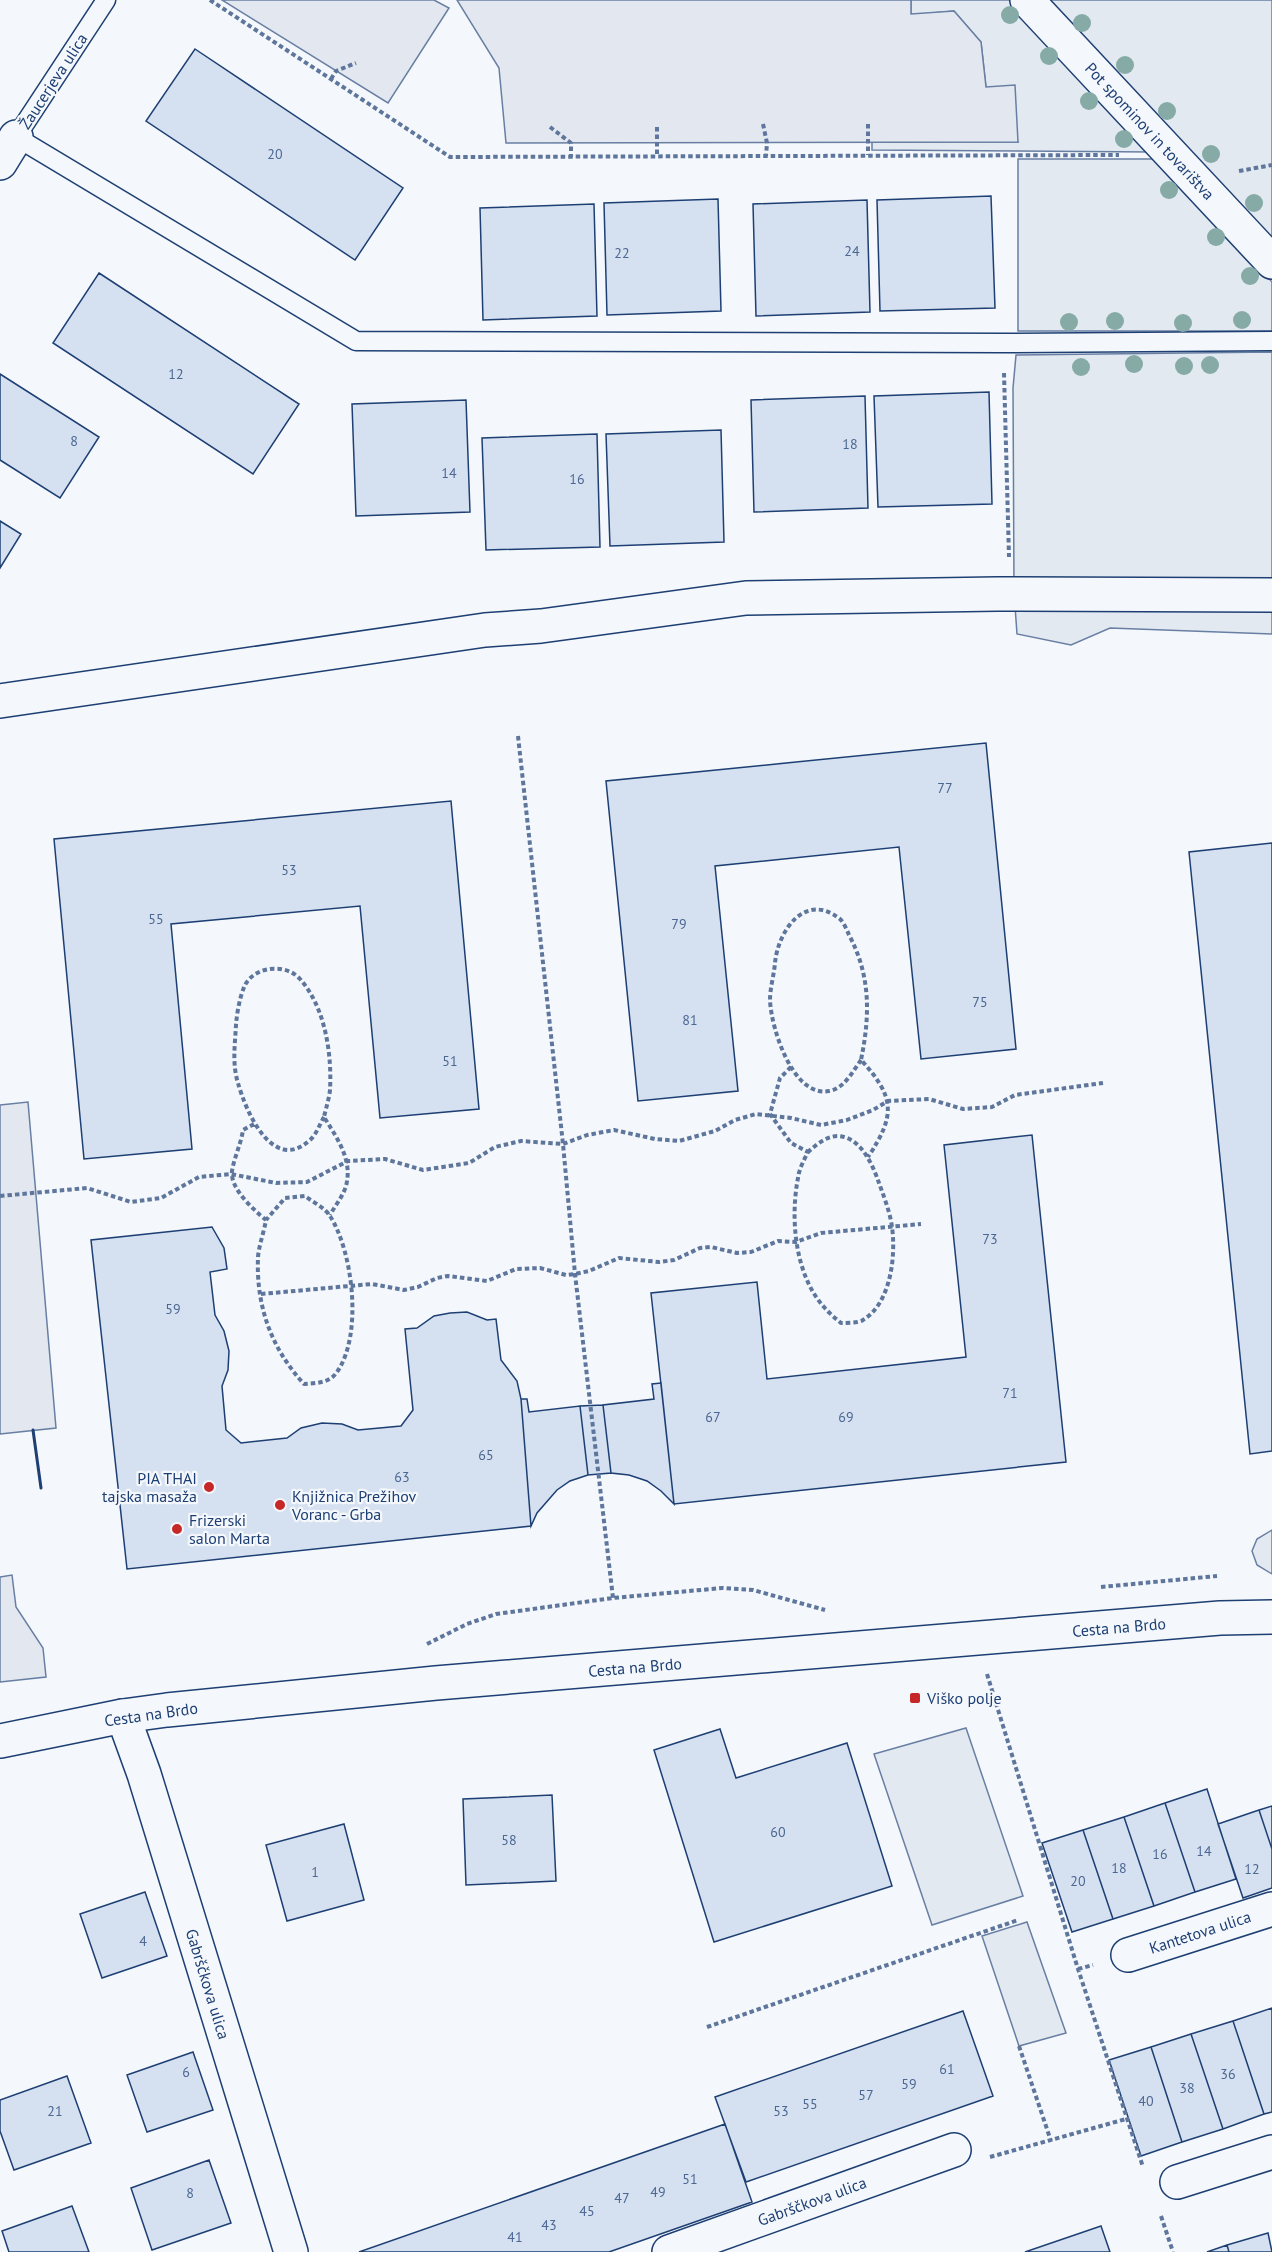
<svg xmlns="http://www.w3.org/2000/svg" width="1272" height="2252" font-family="'PT Sans',sans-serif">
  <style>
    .green { fill: #e3e9f0; stroke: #687fa3; stroke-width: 1.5 }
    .parking { fill: #e3e8f0; stroke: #687fa3; stroke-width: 1.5 }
    .building { fill: #d5e0f0; stroke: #1d3f73; stroke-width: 1.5 }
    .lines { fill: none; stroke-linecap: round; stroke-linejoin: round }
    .lane-casing { stroke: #1d3f73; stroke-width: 21 }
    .street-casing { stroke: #1d3f73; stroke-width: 36 }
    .secondary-casing { stroke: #1d3f73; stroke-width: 36 }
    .path { stroke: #5e769c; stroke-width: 4; stroke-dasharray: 4.5 3; stroke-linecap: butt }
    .lane { stroke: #f4f7fb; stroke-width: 18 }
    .street { stroke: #f4f7fb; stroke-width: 33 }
    .secondary { stroke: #f4f7fb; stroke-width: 33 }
    .wall { stroke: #1d3f73; stroke-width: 3 }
    .tree { fill: #86aba6 }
    .poi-dot { fill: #c62828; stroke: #f4f7fb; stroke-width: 2 }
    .labels { text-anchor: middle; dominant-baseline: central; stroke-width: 4.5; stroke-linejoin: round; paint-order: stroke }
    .number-label { font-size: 14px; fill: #4b6792 }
    .street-label { font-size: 16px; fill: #1d3f73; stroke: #f4f7fb }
    .poi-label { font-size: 16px; fill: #1d3f73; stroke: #f4f7fb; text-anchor: start }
  </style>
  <rect width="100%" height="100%" fill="#f4f7fb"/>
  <path class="green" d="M911 0H1009L1152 152 872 150V142H1018L986 87 981 42 954 11 921 14 910 98Z
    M1045 0H1272V244Z
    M1018 159H1160L1272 282V331H1018Z
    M1272 352V587L1014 588 1013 388 1016 355Z
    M1272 601V634L1110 628 1071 645 1017 634 1015 606Z
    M1272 1530V1574L1257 1565 1252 1551 1257 1539Z
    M966 1728 1023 1896 932 1925 874 1754Z
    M1027 1922 1066 2033 1019 2046 982 1936Z"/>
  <path class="parking" d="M222 0H434L449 8 388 103Z
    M457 0H911V14L954 11 981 42 986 87 1015 85 1018 142 506 143 499 68Z
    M28 1102 56 1428 0 1434V1105Z
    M12 1575 16 1607 43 1648 46 1677 0 1682V1577Z"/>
  <path class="building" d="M195 49 403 188 355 260 146 121Z
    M991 196 995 308 880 311 877 200Z
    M718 199 721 311 607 315 604 203Z
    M867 200 870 312 756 316 753 204Z
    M594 204 597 316 483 320 480 208Z
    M99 273 299 404 253 474 53 343Z
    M0 374 99 437 60 498 0 460Z
    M989 392 992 504 878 507 874 396Z
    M865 396 868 508 754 512 751 400Z
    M466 400 470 512 356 516 352 404Z
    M721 430 724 542 610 546 606 434Z
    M597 434 600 547 486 550 482 438Z
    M0 521 21 534 0 568Z
    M986 743 1016 1049 921 1059 899 847 715 866 738 1091 638 1101 606 781Z
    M451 801 479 1109 380 1118 360 906 171 924 192 1149 84 1159 54 839Z
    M1272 843V1451L1250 1454 1189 852Z
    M1032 1135 1066 1462 674 1504 651 1293 757 1282 767 1379 966 1357 944 1145Z
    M212 1227 224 1248 227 1269 210 1272 215 1315 224 1331 229 1351 228 1370 222 1386 226 1430 241 1443 287 1438 301 1428 322 1423 342 1424 358 1430 401 1426 413 1410 405 1329 417 1328 434 1316 450 1313 467 1312 487 1320 496 1319 501 1360 517 1381 521 1399 531 1526 127 1569 91 1240Z
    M661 1383 674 1504 661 1491 647 1481 629 1475 611 1473 603 1405 654 1399 652 1384Z
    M521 1399H527L529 1412 580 1406 588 1475 570 1481 557 1490 537 1513 531 1526Z
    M603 1405 611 1473 588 1475 580 1406Z
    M720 1729 736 1778 847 1743 892 1886 714 1942 654 1750Z
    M1207 1789 1236 1879 1195 1892 1165 1803Z
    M552 1795 556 1881 466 1885 463 1799Z
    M1165 1803 1195 1892 1154 1906 1124 1817Z
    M1272 1806V1849L1259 1810Z
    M1259 1810 1272 1849V1888L1243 1898 1218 1824Z
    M1124 1817 1154 1906 1113 1919 1083 1830Z
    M344 1824 364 1900 287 1921 266 1845Z
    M1083 1830 1113 1919 1072 1932 1042 1843Z
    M145 1892 167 1956 102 1978 80 1914Z
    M1272 2008V2112L1264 2114 1233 2021Z
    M963 2011 993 2096 746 2182 715 2097Z
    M1233 2021 1264 2114 1223 2129 1191 2034Z
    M1191 2034 1223 2129 1182 2142 1151 2047Z
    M1151 2047 1182 2142 1141 2156 1109 2060Z
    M193 2052 213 2110 147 2132 127 2075Z
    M67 2076 91 2143 14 2170 0 2131V2100Z
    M725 2124 752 2202 609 2252H359Z
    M209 2160 231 2223 152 2250 131 2188Z
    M72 2206 89 2252H9L2 2231Z
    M1101 2226 1110 2252H1025Z
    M1268 2233 1272 2252H1229L1227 2245Z
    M1227 2245 1229 2252H1207Z"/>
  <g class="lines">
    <g class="lane-casing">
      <path id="lane" d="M106 0 16 137 356 341 1003 343 1272 341"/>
    </g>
    <g class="street-casing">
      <path id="street" d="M1027 0 1272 262
        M0 163 16 137
        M0 701 485 630 541 626 746 598 997 594 1272 595
        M123 1716 144 1774 291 2252
        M1128 1955 1272 1909
        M1177 2182 1272 2152
        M669 2252 954 2150"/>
    </g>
    <g class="secondary-casing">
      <path id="secondary" d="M0 1741 123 1716 167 1710 436 1683 1220 1618 1272 1617"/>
    </g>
    <path class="path" d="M210 0 450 157 1119 155
      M331 79 336 71 356 63
      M763 124 767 143 766 156
      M868 124V155
      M550 127 571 143V157
      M657 127V157
      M1239 171 1272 165
      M1004 373 1009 557
      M518 736 563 1144 575 1274 613 1598
      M861 1060C853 1071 844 1089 829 1091 793 1098 771 1028 770 1000 770 988 774 975 775 963 778 931 805 891 840 919 844 923 847 930 849 935 871 976 870 1016 861 1060 895 1097 896 1115 868 1157
      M791 1067 780 1078 770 1114 791 1143 808 1152C804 1160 799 1169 798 1178 790 1219 795 1275 824 1307 829 1313 835 1318 841 1323 848 1323 858 1323 863 1320 891 1303 896 1256 892 1227 890 1212 884 1197 879 1183 873 1166 863 1142 844 1137 830 1133 818 1143 808 1152
      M324 1117C320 1124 316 1135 310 1140 273 1174 246 1112 238 1083 232 1064 235 1044 236 1025 237 1012 240 996 245 985 255 966 286 963 300 979 325 1007 332 1053 330 1090 329 1099 326 1108 324 1117 337 1138 353 1160 346 1186 343 1196 335 1206 330 1215
      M254 1124 243 1130C241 1144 234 1158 232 1171 230 1189 254 1210 266 1220 264 1232 259 1245 258 1257 256 1306 271 1348 304 1384 317 1383 330 1383 337 1372 363 1335 353 1252 330 1216 325 1208 313 1202 305 1196L285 1198 266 1220
      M0 1196 87 1188 131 1202 161 1198 199 1177 231 1174 276 1183 307 1182 348 1161 385 1159 423 1170 469 1163 495 1147 521 1141 563 1144 587 1135 614 1130 655 1139 679 1141 715 1131 735 1120 756 1114 791 1118 821 1125 847 1120 873 1110 888 1101 929 1099 963 1109 992 1107 1015 1095 1103 1083
      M261 1294 372 1284 404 1290 418 1287 437 1278 448 1276 487 1281 516 1269 540 1268 566 1275 575 1274 589 1271 619 1258 659 1262 674 1260 700 1248 711 1247 737 1253 751 1252 778 1241 796 1242 821 1233 921 1224
      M1101 1587 1217 1576
      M427 1644 467 1624 496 1614 613 1598 722 1588 753 1590 825 1610
      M987 1674 1078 1969 1143 2167
      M1078 1969 1093 1965
      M707 2027 1018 1920
      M1019 2046 1051 2141
      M990 2157 1126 2119
      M1161 2216 1173 2252"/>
    <use href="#lane" class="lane"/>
    <use href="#street" class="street"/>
    <use href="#secondary" class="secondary"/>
    <path class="wall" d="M33 1430 41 1488"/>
  </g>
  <g class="tree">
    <circle cx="1010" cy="15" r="9"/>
    <circle cx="1082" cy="23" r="9"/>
    <circle cx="1049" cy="56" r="9"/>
    <circle cx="1125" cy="65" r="9"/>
    <circle cx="1089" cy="101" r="9"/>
    <circle cx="1167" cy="111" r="9"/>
    <circle cx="1124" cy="139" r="9"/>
    <circle cx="1211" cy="154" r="9"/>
    <circle cx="1169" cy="190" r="9"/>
    <circle cx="1254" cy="203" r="9"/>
    <circle cx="1216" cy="237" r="9"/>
    <circle cx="1250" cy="276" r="9"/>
    <circle cx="1242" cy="320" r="9"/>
    <circle cx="1115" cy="321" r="9"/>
    <circle cx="1069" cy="322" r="9"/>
    <circle cx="1183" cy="323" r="9"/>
    <circle cx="1134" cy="364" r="9"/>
    <circle cx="1210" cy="365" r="9"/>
    <circle cx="1184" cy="366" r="9"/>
    <circle cx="1081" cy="367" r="9"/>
  </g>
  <g class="poi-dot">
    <circle cx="209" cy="1487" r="6"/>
    <circle cx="280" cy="1505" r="6"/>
    <circle cx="177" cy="1529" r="6"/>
    <rect x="909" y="1692" width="12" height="12" rx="3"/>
  </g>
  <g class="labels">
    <g class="number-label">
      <text x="275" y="154">20</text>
      <text x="852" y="251">24</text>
      <text x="622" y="253">22</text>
      <text x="176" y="374">12</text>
      <text x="74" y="441">8</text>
      <text x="850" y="444">18</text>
      <text x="449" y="473">14</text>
      <text x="577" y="479">16</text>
      <text x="945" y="788">77</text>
      <text x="289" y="870">53</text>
      <text x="156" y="919">55</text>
      <text x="679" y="924">79</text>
      <text x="980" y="1002">75</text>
      <text x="690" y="1020">81</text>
      <text x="450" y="1061">51</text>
      <text x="990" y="1239">73</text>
      <text x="173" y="1309">59</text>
      <text x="1010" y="1393">71</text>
      <text x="713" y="1417">67</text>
      <text x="846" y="1417">69</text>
      <text x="486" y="1455">65</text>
      <text x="402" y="1477">63</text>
      <text x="778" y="1832">60</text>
      <text x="509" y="1840">58</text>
      <text x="1204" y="1851">14</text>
      <text x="1160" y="1854">16</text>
      <text x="1119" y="1868">18</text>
      <text x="1252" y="1869">12</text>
      <text x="315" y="1872">1</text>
      <text x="1078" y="1881">20</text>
      <text x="143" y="1941">4</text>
      <text x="947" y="2069">61</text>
      <text x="186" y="2072">6</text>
      <text x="1228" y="2074">36</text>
      <text x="909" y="2084">59</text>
      <text x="1187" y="2088">38</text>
      <text x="866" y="2095">57</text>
      <text x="1146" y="2101">40</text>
      <text x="810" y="2104">55</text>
      <text x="55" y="2111">21</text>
      <text x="781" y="2111">53</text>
      <text x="690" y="2179">51</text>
      <text x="658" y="2192">49</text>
      <text x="190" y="2193">8</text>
      <text x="622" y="2198">47</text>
      <text x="587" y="2211">45</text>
      <text x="549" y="2225">43</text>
      <text x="515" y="2237">41</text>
    </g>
    <g class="street-label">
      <text transform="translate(53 81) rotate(-57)">Žaucerjeva ulica</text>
      <text transform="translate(1150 131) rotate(47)">Pot spominov in tovarištva</text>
      <text transform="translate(1119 1627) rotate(-5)">Cesta na Brdo</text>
      <text transform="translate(635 1667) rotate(-5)">Cesta na Brdo</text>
      <text transform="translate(151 1714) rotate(-8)">Cesta na Brdo</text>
      <text transform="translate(1200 1932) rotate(-18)">Kantetova ulica</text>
      <text transform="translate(208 1984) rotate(73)">Gabrščkova ulica</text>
      <text transform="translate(812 2201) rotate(-20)">Gabrščkova ulica</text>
    </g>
    <g class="poi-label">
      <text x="197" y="1478" text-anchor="end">PIA THAI<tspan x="197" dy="18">tajska masaža</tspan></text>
      <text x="292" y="1496">Knjižnica Prežihov<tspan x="292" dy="18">Voranc - Grba</tspan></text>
      <text x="189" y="1520">Frizerski<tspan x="189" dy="18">salon Marta</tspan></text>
      <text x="927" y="1698">Viško polje</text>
    </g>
  </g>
</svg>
